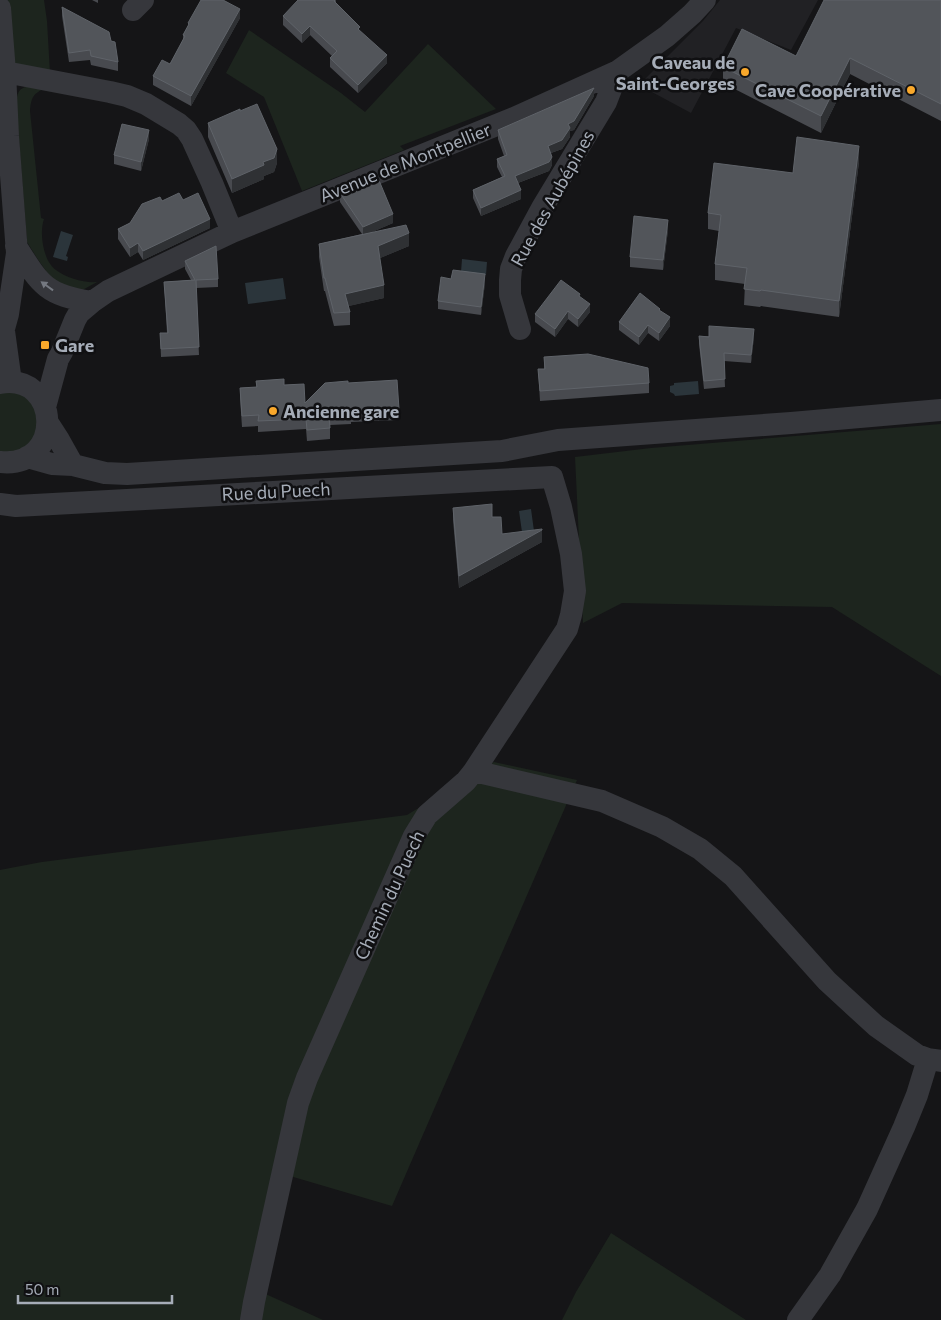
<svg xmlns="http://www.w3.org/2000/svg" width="941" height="1320" font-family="Commissioner,sans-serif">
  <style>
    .built { fill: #212124 }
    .green { fill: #1d251e }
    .water { fill: #2b353b }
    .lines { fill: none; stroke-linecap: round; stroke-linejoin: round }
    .minor { stroke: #36373c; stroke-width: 22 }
    .wall { fill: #484a4f }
    .shaded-wall { fill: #2f3134 }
    .building { fill: #52555a; stroke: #5f6369 }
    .oneway { fill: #747880 }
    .poi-dot { fill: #f9a82b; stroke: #101012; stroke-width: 2 }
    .labels { text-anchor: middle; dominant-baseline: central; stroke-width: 5; stroke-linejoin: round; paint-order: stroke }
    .poi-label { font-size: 18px; font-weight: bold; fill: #a6adb8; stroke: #101012; text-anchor: end }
    .street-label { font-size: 18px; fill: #a6adb8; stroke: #101012 }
  </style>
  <rect width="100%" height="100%" fill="#151517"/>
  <path class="built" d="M720 0H818L791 50 736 28 691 113 639 85 703 21Z"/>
  <path class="green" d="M8 0H44L47 21 50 73 14 66Z
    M249 30 341 93 365 112 428 44 496 109 400 146 404 150 302 191 264 97 226 73Z
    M30 86 46 88C33 93 31 98 30 111L41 218 44 219C39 233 43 261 56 270 66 278 84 283 97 282L77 293 53 281 37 258 27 242 16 102C18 91 19 88 30 86Z
    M0 390 27 395 41 422 28 449 0 454Z
    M941 424V676L832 607 622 603 583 623 575 457 651 448Z
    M494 762 577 780 392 1206 273 1171 250 1287 323 1320H0V870L42 862 407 815Z
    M611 1233 746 1320H562L576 1292Z"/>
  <path class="water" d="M61 231 73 235 66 256 68 257 67 261 53 257Z
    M462 259 487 262 486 275 461 272Z
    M283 278 286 299 248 304 245 283Z
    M698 381 699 394 675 396 674 394 670 392V386L674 385V383Z
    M531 509 534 531 522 532 519 511Z"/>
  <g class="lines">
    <path class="minor" d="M0 8 5 72 8 136 17 253 8 314 0 343
      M133 10 143 0
      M5 72 110 92 127 96 146 104 179 124 186 130 192 139 212 183 232 232
      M16 246C40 284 45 295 92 302
      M520 329 510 295V280L511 269 516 256 542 208 606 102 618 71
      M4 331 11 382
      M0 383C61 372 65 469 0 462
      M45 407 58 359 62 352 75 320 79 313 92 302 108 291 232 232 514 118 618 71 667 36 692 14 705 0
      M48 423 59 440 73 465
      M27 457 52 464 73 465 105 473 127 474 502 451 558 440 791 423 941 410
      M0 504 16 506 552 477 561 507 571 554 575 591 571 615 567 629 474 771 466 781 427 815 414 836 307 1078 298 1103 254 1302 251 1320
      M474 771 602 801 662 827 700 849 733 876 827 981 876 1026 917 1055 928 1059 941 1061
      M798 1320 830 1275 867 1209 904 1127 917 1095 928 1059"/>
  </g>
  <path class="wall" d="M92 0H98V3Z
    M336 0V3L387 63 358 93 330 67V58L332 56 310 35 302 43 283 25V16Z
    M941 0V121L850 74 821 133 723 83V67L796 56Z
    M62 7 111 41 118 62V71L91 65 90 60 69 62 62 16Z
    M240 18 191 106 153 85V76L170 64 183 40V35L188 26V23Z
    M594 96 574 130 570 131V137L562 149 551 153 552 165 549 171 518 183 521 199 481 216 473 198V190L502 177 497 167V159L504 156 498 139V130Z
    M240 111 277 163 274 172 264 176V179L232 193 208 137V123Z
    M149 139 141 171 114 164V155Z
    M859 162 839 317 761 306 760 307 744 305 745 284 715 280V264L719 231 708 229V213L793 173Z
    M340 193 393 223 372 232 409 246 380 258 384 298 348 306 350 312V325L334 326 325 291H324L319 257V244L362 234 340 202Z
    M183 200 210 228 143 260 138 252 130 257 118 239V229L130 223 162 201Z
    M668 230 663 270 630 267V257Z
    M185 261 218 279V287L196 288 199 355 161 357 160 333H167L164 282 191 280 185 269Z
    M485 283 481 315 438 309V301Z
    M580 297 590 312 578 327 568 319 555 337 535 322V314Z
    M660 311 670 326 659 341 648 333 639 345 619 330V322Z
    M699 336 754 337 751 363 724 361 725 387 704 389 699 344Z
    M544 357 649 383V393L540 401 538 369H544Z
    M256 381 284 385 305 403 348 383 399 409V420L351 422V424L330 425V439L307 441 306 429 258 432V426L242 427 240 398V388L256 387Z
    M453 508 492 517 502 534 542 542 459 588 453 520Z"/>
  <path class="shaded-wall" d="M240 9V18L191 106V96Z
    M310 26V35L302 43V34Z
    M387 55V63L358 93V85Z
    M850 58V74L821 133V116Z
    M594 88V96L574 130 570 131V137L562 149 548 154V146L568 124Z
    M149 130V139L141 171V162Z
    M859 146V162L839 317V301Z
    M277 149V163L274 172 264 176V179L232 193V179Z
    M552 157V165L549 171 515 184V176Z
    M521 190V199L481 216V208Z
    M393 214V223L363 236V227Z
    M210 219V228L143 260V251Z
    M668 220V230L663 270V260Z
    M409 233V246L378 259V246Z
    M138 243V252L130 257V248Z
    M485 274V283L481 315V307Z
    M384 285V298L345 307V294Z
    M590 304V312L578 327V319Z
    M568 311V319L555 337V329Z
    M670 317V326L659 341V333Z
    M648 325V333L639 345V337Z
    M754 329V337L751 363V355Z
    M542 530V542L459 588V576Z"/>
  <path class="building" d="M201 0H223L240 9 191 96 153 76 162 60 170 64 185 36 183 35 189 24 188 23Z
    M298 0H335L334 1 360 27 358 29 387 55 358 85 330 58 337 51 310 26 302 34 283 16Z
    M824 0H941V104L850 58 821 116 723 67 742 29 796 56Z
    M62 7 109 32 111 41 115 42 118 62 91 56 90 50 69 53Z
    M594 88 574 121 568 124 570 128 562 140 548 146 552 157 549 162 515 176 521 190 481 208 473 190 505 176 497 159 507 155 498 130Z
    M257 104 277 149 274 158 263 162 264 165 232 179 208 123 240 109V111Z
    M122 124 149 130 141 162 114 155Z
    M797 137 859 146 839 301 761 290 760 291 744 289 747 268 715 264 721 215 708 213 714 163 793 173Z
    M378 178 393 214 363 227 340 193Z
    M179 193 183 200 198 193 210 219 143 251 138 243 130 248 118 229 130 223 142 204 160 197 162 201Z
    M634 216 668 220 663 260 630 257Z
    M406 225 409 233 378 246 384 285 345 294 350 312 334 313 325 278H324L319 244Z
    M216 246 218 279 196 280 199 347 161 349 160 333H168L164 282 195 280 185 261Z
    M453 270 485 274 481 307 438 301 441 277 451 279Z
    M561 280 580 294 579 296 590 304 578 319 568 311 555 329 535 314Z
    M640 293 660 309 659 310 670 317 659 333 648 325 639 337 619 322Z
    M709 326 754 329 751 355 724 353 725 379 704 381 699 336 709 337Z
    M588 354 648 368 649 383 540 391 538 369H545L544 357Z
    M284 379V385L304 384 305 403 325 383 348 381V383L397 380 399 409 351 411V413L329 414 330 428 307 430 306 419 258 421 259 415 242 416 240 388 257 387 256 381Z
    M492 504V517H501L502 534 542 529V530L459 576 453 508Z"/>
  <defs><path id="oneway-solid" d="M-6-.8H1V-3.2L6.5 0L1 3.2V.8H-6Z" transform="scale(1.25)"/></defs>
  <use class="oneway" href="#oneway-solid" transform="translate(47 286) rotate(-144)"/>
  <g class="poi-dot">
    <circle cx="745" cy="72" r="5"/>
    <circle cx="911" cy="90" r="5"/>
    <rect x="40" y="340" width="10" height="10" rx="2.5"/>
    <circle cx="273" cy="411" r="5"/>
  </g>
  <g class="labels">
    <g class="poi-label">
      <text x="735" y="62">Caveau de<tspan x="735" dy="21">Saint-Georges</tspan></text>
      <text x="901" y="90">Cave Coopérative</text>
      <text x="55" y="345" text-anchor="start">Gare</text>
      <text x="283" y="411" text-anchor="start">Ancienne gare</text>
    </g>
    <g class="street-label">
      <text transform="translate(405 162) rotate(-22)">Avenue de Montpellier</text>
      <text transform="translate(552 198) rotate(-61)">Rue des Aubépines</text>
      <text transform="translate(276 491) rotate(-3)">Rue du Puech</text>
      <text transform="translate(389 895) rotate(-65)">Chemin du Puech</text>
    </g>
  </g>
  <path d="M18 1295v8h154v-8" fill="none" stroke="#a6adb8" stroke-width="2.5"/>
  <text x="25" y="1295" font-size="15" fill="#a6adb8" stroke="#101012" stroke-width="4" paint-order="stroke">50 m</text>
</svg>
